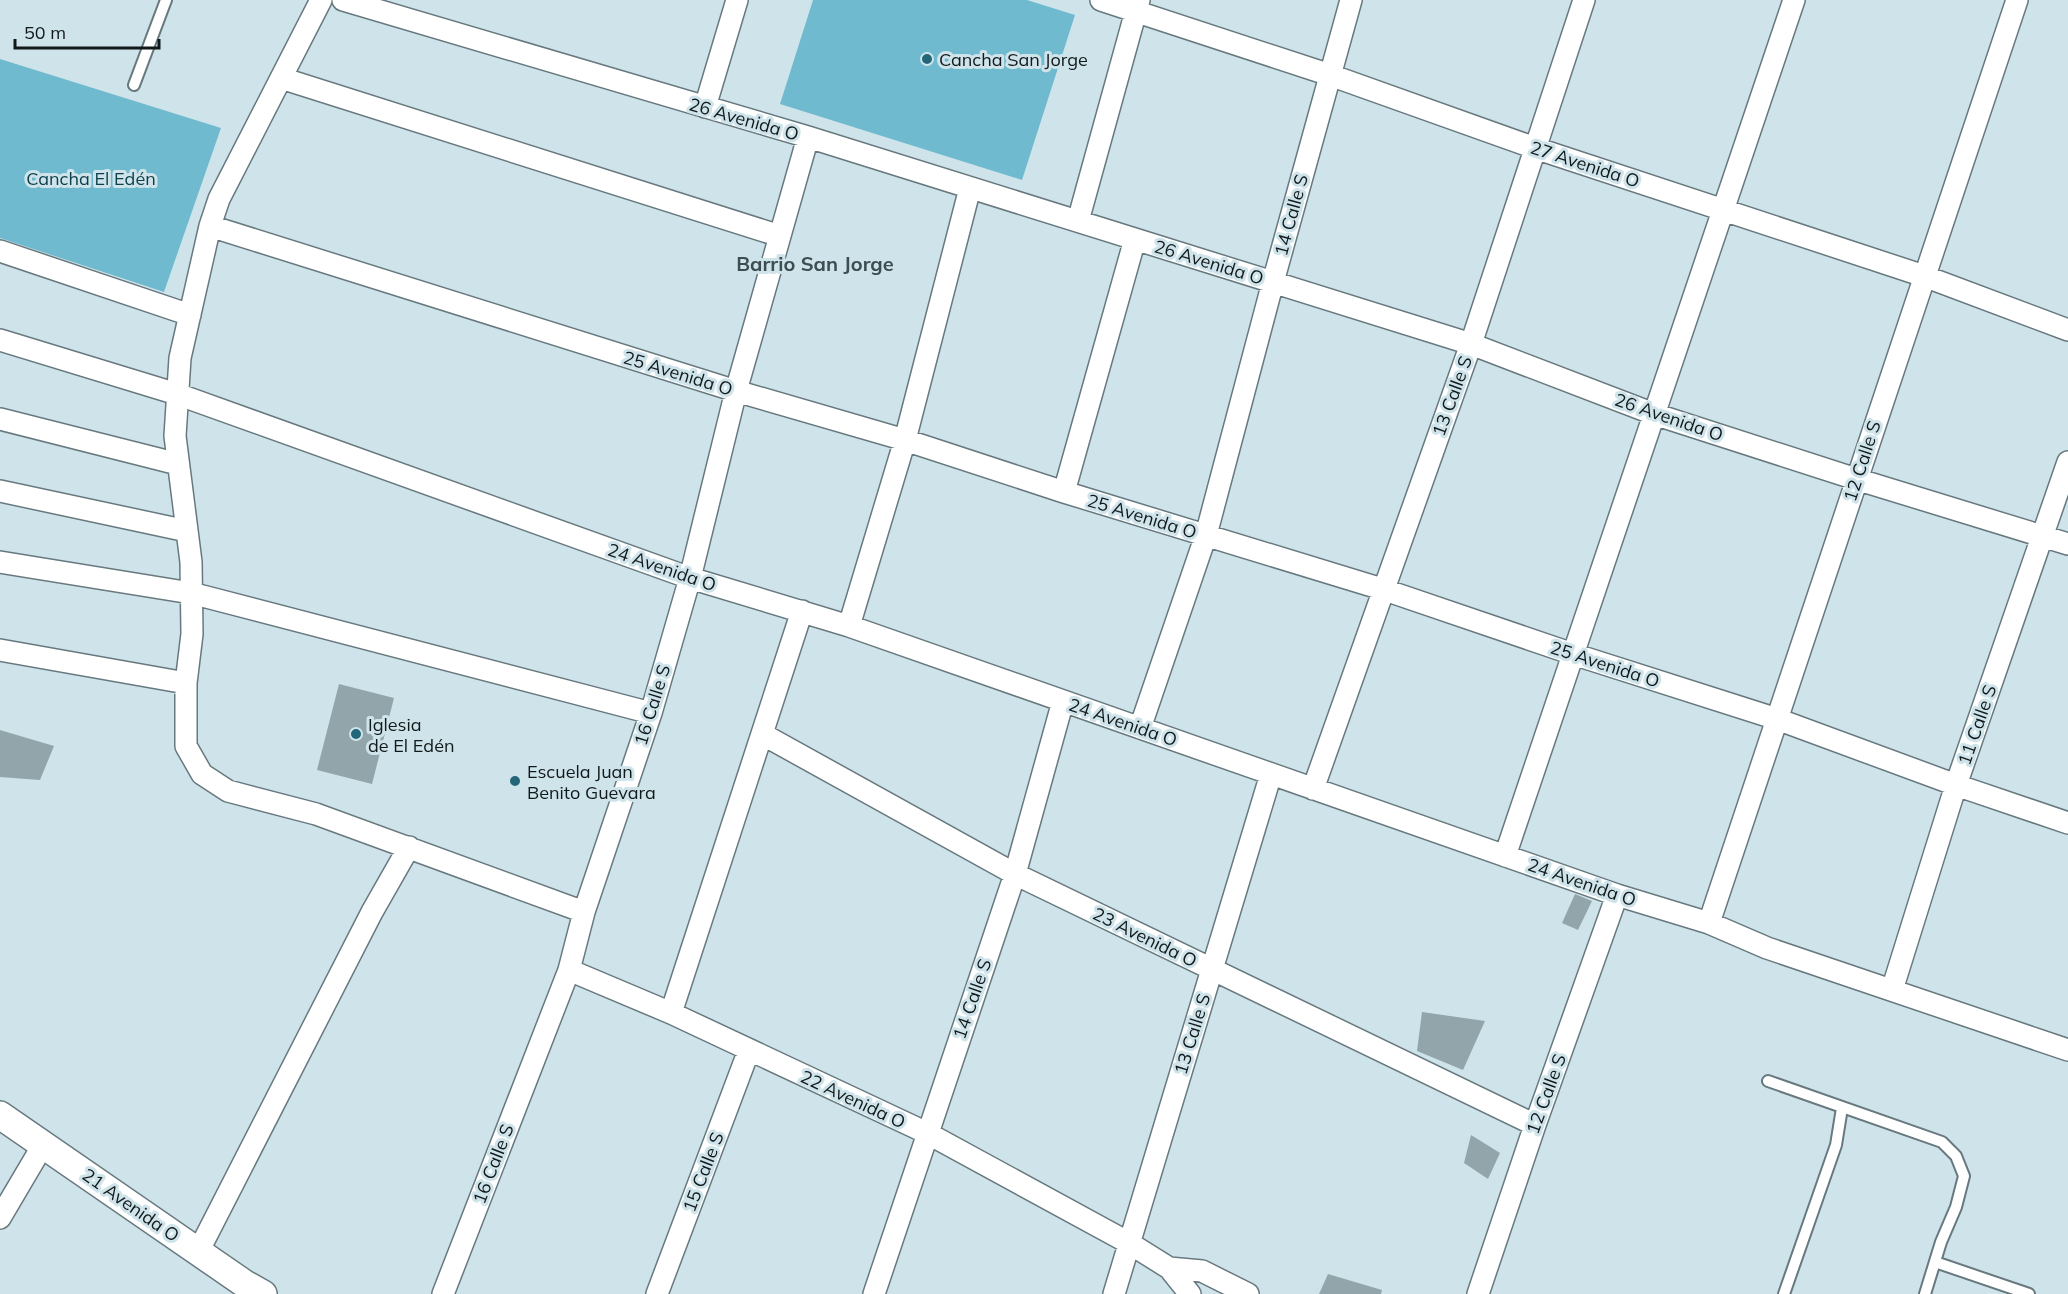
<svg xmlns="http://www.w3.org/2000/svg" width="2068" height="1294" font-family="Mulish,sans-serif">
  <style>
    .green { fill: #70bacf }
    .building { fill: #92a5ab }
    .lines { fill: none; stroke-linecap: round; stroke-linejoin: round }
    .service-casing { stroke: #67797f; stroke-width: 14 }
    .minor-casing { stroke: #67797f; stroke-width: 24 }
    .tertiary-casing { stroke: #67797f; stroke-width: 30 }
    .service { stroke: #fff; stroke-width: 10 }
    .minor { stroke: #fff; stroke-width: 21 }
    .tertiary { stroke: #fff; stroke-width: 27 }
    .poi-dot { fill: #226678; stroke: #cfe4ea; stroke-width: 2 }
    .labels { text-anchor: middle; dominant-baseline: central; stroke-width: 6; stroke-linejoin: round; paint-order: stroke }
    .poi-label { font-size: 18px; fill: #12191b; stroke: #cfe4ea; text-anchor: start }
    .street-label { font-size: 18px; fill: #12191b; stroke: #cfe4ea }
    .park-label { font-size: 18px; fill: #0a3f4b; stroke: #cfe4ea }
    .neighbourhood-label { font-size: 20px; font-weight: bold; fill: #3d4e53; stroke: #cfe4ea }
  </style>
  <rect width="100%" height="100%" fill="#cfe4ea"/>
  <path class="green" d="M813 0H1027L1075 15 1022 180 780 104Z
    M0 59 221 128 164 292 0 238Z"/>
  <path class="building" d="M339 684 394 698 372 784 317 770Z
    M0 730 54 746 40 780 0 777Z
    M1575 894 1592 901 1578 930 1562 923Z
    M1422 1012 1485 1021 1463 1070 1417 1051Z
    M1471 1135 1500 1153 1488 1179 1464 1163Z
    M1328 1274 1382 1290 1381 1294H1319Z"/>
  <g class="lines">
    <g class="service-casing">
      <path id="service" d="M134 85 166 0
        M1768 1081 1942 1142 1956 1156 1964 1176 1956 1207 1941 1242 1925 1294
        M1935 1262 2029 1294
        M1784 1294 1836 1145 1842 1108"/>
    </g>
    <g class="minor-casing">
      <path id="minor" d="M321 0 219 199 210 226 180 358 175 436 191 562 192 634 186 683V746L202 774 228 791 316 814 584 912
        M343 0 808 137 1471 344 1654 414 1856 479 2068 544
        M1101 0 1330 75 1535 148 1924 276 2068 330
        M281 78 780 236
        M705 107 737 0
        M1078 221 1139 0
        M210 226 736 391 905 440 1064 492 1382 589 1573 654 1777 719 1956 785 2068 823
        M0 251 190 315
        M0 340 177 394 690 578 849 626 1617 895 1709 923 1767 948 2068 1050
        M0 419 178 464
        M0 491 187 531
        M1064 492 1135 239
        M0 562 191 593 651 713
        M849 626 905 440 970 188
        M0 650 186 683
        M1140 728 1206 535 1273 282 1351 0
        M762 734 1015 874 1535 1125
        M1313 789 1471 344 1584 0
        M1505 856 1794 0
        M1709 923 2017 0
        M569 970 671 1013 927 1133 1129 1243 1169 1268 1202 1271 1248 1294
        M1892 990 1956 785 2068 462
        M671 1013 802 611
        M0 1218 43 1145
        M198 1252 372 912 409 847
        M1169 1268 1190 1294
        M443 1294 569 970 584 912 651 713 690 578 736 391 808 137
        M657 1294 749 1050
        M874 1294 1015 874 1063 701
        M1114 1294 1271 774
        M1478 1294 1535 1125 1617 895"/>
    </g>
    <g class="tertiary-casing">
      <path id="tertiary" d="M0 1115 245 1284 263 1294"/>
    </g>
    <use href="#service" class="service"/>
    <use href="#minor" class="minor"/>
    <use href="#tertiary" class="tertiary"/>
  </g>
  <g class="poi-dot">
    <circle cx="927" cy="59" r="6"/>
    <circle cx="356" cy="734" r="6"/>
    <circle cx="515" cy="781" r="6"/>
  </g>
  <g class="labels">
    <g class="poi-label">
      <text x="939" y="59">Cancha San Jorge</text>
      <text x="368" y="724">Iglesia<tspan x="368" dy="21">de El Edén</tspan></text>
      <text x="527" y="771">Escuela Juan<tspan x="527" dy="21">Benito Guevara</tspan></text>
    </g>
    <g class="street-label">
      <text transform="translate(744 119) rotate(16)">26 Avenida O</text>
      <text transform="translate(1585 164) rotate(18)">27 Avenida O</text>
      <text transform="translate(1291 215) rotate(-75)">14 Calle S</text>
      <text transform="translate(1209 262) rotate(17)">26 Avenida O</text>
      <text transform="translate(678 373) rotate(17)">25 Avenida O</text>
      <text transform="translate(1452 396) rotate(-70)">13 Calle S</text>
      <text transform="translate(1669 417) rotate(19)">26 Avenida O</text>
      <text transform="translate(1862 461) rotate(-72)">12 Calle S</text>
      <text transform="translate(1142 516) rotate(17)">25 Avenida O</text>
      <text transform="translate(662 567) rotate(19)">24 Avenida O</text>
      <text transform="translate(1605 664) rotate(18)">25 Avenida O</text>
      <text transform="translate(652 705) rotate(-73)">16 Calle S</text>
      <text transform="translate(1123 722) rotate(19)">24 Avenida O</text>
      <text transform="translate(1977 725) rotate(-71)">11 Calle S</text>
      <text transform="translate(1582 882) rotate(19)">24 Avenida O</text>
      <text transform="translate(1145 937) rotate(26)">23 Avenida O</text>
      <text transform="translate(972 999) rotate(-71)">14 Calle S</text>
      <text transform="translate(1192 1034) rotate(-73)">13 Calle S</text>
      <text transform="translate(1546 1094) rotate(-70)">12 Calle S</text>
      <text transform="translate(853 1099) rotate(25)">22 Avenida O</text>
      <text transform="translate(493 1164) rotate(-69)">16 Calle S</text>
      <text transform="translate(703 1172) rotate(-69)">15 Calle S</text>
      <text transform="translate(131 1205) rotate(35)">21 Avenida O</text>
    </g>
    <g class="park-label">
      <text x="91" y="178">Cancha El Edén</text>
    </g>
    <g class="neighbourhood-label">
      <text x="815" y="263">Barrio San Jorge</text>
    </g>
  </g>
  <path d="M15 39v9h144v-9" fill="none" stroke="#12191b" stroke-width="3"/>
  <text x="24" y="39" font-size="18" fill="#12191b" stroke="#cfe4ea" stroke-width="4.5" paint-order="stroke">50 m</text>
</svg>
